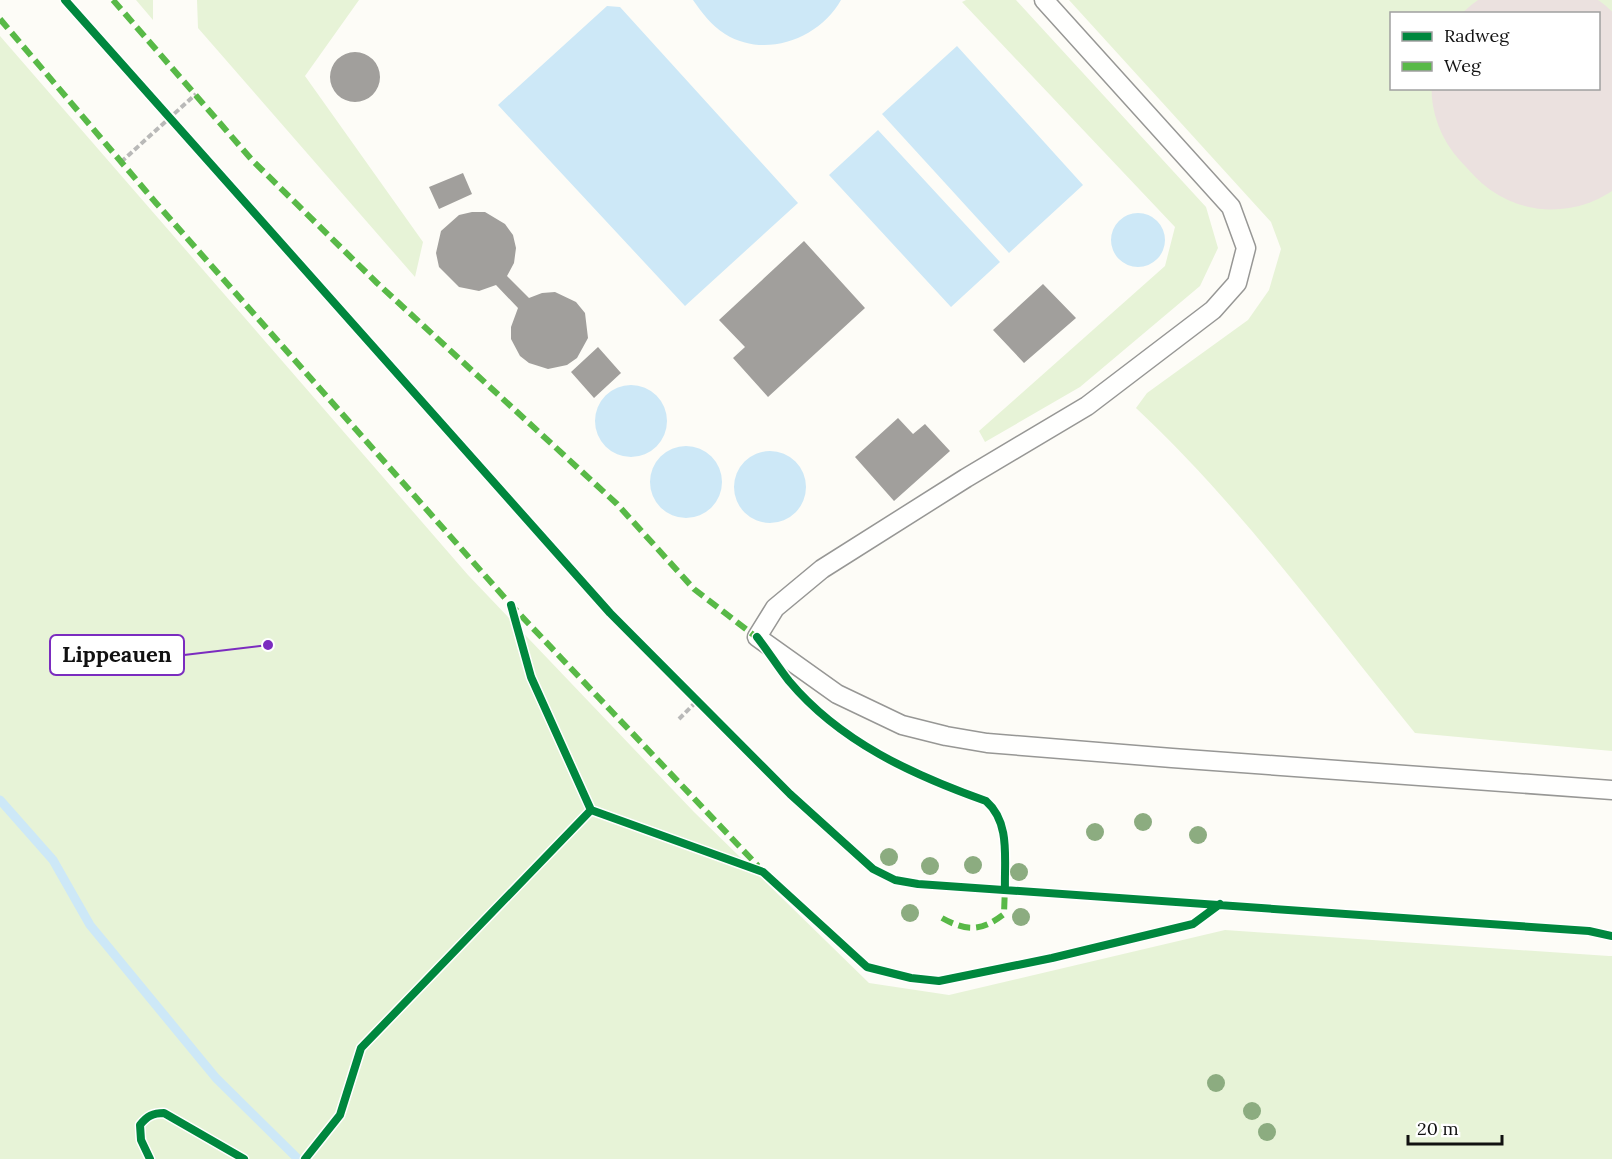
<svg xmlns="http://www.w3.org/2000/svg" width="1612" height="1159" font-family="Lora,serif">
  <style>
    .green { fill: #e7f3d7; fill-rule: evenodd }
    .water { fill: #cde8f7 }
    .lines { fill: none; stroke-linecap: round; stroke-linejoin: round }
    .stream { stroke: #cde8f7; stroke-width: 9 }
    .runway { stroke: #ebe1df; stroke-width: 213 }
    .building { fill: #a19f9c }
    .lane-casing { stroke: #979795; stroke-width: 21 }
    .path { stroke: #b9b9b8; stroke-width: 4; stroke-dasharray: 6 3; stroke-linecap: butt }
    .lane { stroke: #fffffe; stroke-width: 18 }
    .quiet { stroke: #58b947; stroke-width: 6; stroke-dasharray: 12 6; stroke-linecap: butt }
    .cycleway-casing { stroke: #fff; stroke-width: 11 }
    .cycleway { stroke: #00873e; stroke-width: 8 }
    .tree { fill: #8cac80 }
    .leader { fill: none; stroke: #7b2cbf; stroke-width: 2 }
    .callout-dot { fill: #7b2cbf; stroke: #fff; stroke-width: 2 }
    .callout { fill: #fff; stroke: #7b2cbf; stroke-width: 2 }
    .callout-label { font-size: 22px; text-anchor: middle; font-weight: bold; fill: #111 }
  </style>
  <rect width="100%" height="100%" fill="#fdfcf7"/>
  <path class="green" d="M136 0H153V20Z
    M197 0H359L305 76 423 242 415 277 198 28Z
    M966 0H1016L1206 207 1218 248 1200 286 1080 387 985 442 979 431 1165 266 1175 227 962 2Z
    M1069 0H1612V751L1415 733C1325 623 1240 505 1136 408L1147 393 1248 320 1269 290 1281 249 1271 222ZM1392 14H1598V88H1392Z
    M0 36 468 575 694 812 869 983 949 995 1225 930 1609 956H1612V1159H0Z"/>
  <path class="water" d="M693 0H841C819 39 765 59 725 34 711 25 702 13 693 0Z
    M607 6 620 7 798 203 685 306 498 105Z
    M957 46 1083 185 1009 253 882 114Z
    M878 130 1000 262 951 307 829 175Z
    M1111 240a27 27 0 1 1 54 0a27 27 0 1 1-54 0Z
    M595 421a36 36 0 1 1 72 0a36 36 0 1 1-72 0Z
    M650 482a36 36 0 1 1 72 0a36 36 0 1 1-72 0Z
    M734 487a36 36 0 1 1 72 0a36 36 0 1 1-72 0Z"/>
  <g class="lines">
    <path class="stream" d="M0 800 53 860 90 925 216 1078 298 1159"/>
    <path class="runway" d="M1538 88 1552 103"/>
  </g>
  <path class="building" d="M330 77a25 25 0 1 1 50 0a25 25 0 1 1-50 0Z
    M463 173 472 194 439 209 429 187Z
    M472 212H485L505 224 513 235 516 248 514 263 507 276 529 298 542 293 555 292 576 302 585 313 588 338 577 358 567 365 548 369 529 363 520 356 511 339V327L518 308 496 285 479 291 459 287 439 267 436 253 441 231 459 215Z
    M804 241 865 308 768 397 733 358 745 347 719 320Z
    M1043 284 1076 318 1024 363 993 330Z
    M598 347 621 373 594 398 571 372Z
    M898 418 913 434 925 424 950 451 894 501 855 457Z"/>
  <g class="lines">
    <g class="lane-casing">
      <path id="lane" d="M1044 0 1231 207 1246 248 1237 283 1213 310 1087 406 966 478 822 569 775 608 757 637 837 694 902 725 946 736 987 743 1172 758 1612 790"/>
    </g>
    <path class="path" d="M121 162 196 94
      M679 719 696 702"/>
    <use href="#lane" class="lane"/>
    <path class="quiet" d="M113 0 252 160 377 283 617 504 694 589 760 640
      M0 19 156 203 511 605 758 866
      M942 918C967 932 982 931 1004 914L1005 886"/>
    <g class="cycleway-casing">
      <path id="cycleway" d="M65 0 610 613 790 794 873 869 895 880 918 884 1589 931 1612 936
        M511 605 531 677 591 810 763 872 867 967 911 978 939 981 1052 958 1193 924 1220 904
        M757 637C768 651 778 667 789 681 840 742 913 775 986 801 1011 823 1004 859 1005 890
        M150 1159 141 1140 140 1125C147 1116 153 1113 164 1113L244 1159
        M305 1159 340 1115 361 1048 591 810"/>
    </g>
    <use href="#cycleway" class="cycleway"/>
  </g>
  <g class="tree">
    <circle cx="1143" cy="822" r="9"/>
    <circle cx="1095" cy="832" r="9"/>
    <circle cx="1198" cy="835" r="9"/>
    <circle cx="889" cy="857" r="9"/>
    <circle cx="973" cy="865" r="9"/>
    <circle cx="930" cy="866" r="9"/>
    <circle cx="1019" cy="872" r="9"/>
    <circle cx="910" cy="913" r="9"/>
    <circle cx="1021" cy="917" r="9"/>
    <circle cx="1216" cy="1083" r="9"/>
    <circle cx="1252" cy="1111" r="9"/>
    <circle cx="1267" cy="1132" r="9"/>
  </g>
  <path class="leader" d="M268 645L184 655"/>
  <circle class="callout-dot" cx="268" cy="645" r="6"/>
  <rect class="callout" x="50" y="635" width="134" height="40" rx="6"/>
  <g class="callout-label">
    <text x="117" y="662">Lippeauen</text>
  </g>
  <rect x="1390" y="12" width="210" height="78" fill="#ffffff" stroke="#a0a0a0" stroke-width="1.5"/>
  <rect x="1402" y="32" width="30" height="9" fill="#00873e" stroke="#a0a0a0" stroke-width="1.5"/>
  <text x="1444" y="42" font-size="18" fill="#111111">Radweg</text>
  <rect x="1402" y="62" width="30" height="9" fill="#58b947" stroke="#a0a0a0" stroke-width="1.5"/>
  <text x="1444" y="72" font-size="18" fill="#111111">Weg</text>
  <path d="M1408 1135v9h94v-9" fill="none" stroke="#111111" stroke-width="3"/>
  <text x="1417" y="1135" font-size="18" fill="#111111" stroke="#ffffff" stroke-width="4.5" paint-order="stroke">20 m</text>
</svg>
